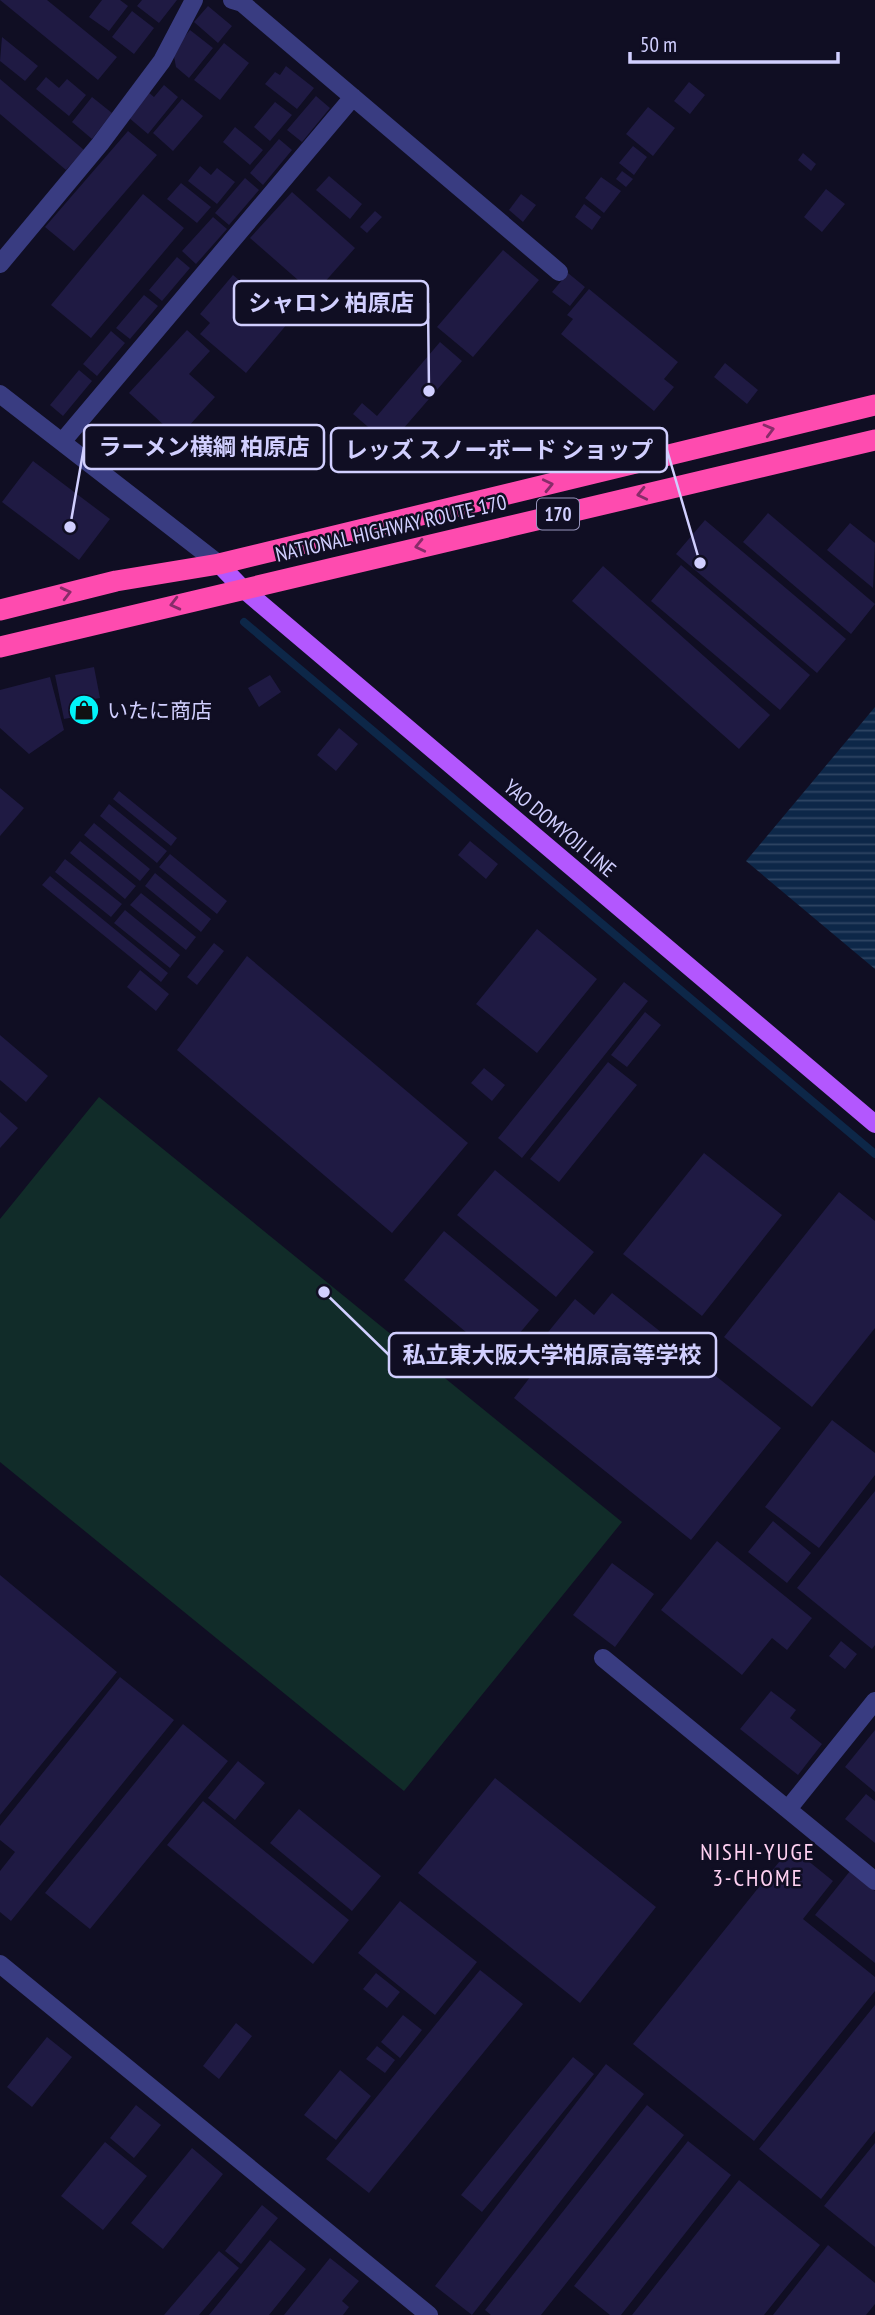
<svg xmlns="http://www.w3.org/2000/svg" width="875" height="2315" font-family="'PT Sans Narrow','Noto Sans JP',sans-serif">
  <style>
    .garden { fill: #112c29 }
    .water { fill: url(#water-rules) }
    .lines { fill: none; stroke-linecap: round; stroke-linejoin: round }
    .stream { stroke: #0d2748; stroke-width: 8 }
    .building { fill: #1f1a43 }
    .minor { stroke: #393c81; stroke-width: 18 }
    .major { stroke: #b357fe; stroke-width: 18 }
    .highway { stroke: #fe4baf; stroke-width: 21 }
    .oneway { stroke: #872c69 }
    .labels { text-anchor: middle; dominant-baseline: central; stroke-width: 5; stroke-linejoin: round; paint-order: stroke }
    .shield { fill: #100e23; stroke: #9795bd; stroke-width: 2 }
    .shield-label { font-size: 19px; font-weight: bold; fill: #d1cfff }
    .street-label { font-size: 21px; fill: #d1cfff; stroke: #100e23 }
    .poi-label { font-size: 21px; fill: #d1cfff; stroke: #100e23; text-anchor: start }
    .neighbourhood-label { font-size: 23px; letter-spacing: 2px; fill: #ffd1f2; stroke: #100e23 }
    .leader { fill: none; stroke: #d1cfff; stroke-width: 2.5 }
    .callout-dot { fill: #d1cfff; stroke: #100e23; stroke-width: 2.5 }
    .callout { fill: #100e23; stroke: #d1cfff; stroke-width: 2.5 }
    .callout-label { font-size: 23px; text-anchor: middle; font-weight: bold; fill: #d1cfff }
  </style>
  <defs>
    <pattern id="water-rules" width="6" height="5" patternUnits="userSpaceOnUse" patternTransform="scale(1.75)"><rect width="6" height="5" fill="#0d2748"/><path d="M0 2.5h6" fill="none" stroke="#2f4563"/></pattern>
  </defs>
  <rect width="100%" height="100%" fill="#100e23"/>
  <path class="garden" d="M99 1097 622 1522 404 1791 0 1462V1219Z"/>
  <path class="water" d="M875 707V969L746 861Z"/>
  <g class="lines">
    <path class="stream" d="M244 622 875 1154"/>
  </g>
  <path class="building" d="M0 0H47L117 57 98 80Z
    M102 0H120L128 6 109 31 89 17Z
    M142 0H177L159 23 137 6Z
    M208 6 232 26 218 43 194 22Z
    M132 11 154 28 134 54 112 37Z
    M190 30 213 48 189 78 176 67 173 51Z
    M2 37 38 66 25 81 0 61Z
    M224 43 249 63 220 100 194 80Z
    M286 66 314 88 297 109 265 84 275 72 280 75Z
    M46 77 59 88 67 79 86 95 69 116 36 89Z
    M0 79 84 150 66 170 0 114Z
    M689 82 705 95 690 114 674 101Z
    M164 85 178 97 148 134 128 117 148 92 154 97Z
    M316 96 330 108 302 142 287 130Z
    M92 97 112 113 92 139 72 122Z
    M182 99 203 116 173 151 153 133Z
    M275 102 292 115 270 141 254 127Z
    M648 107 675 128 653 156 626 134Z
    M235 127 263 150 250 165 223 142Z
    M128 131 157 155 74 251 45 227Z
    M279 139 292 150 263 185 250 173Z
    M633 146 647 157 634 175 619 163Z
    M803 153 816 164 811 171 798 160Z
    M200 166 211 175 217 168 235 182 217 204 188 181Z
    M622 171 633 179 626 187 616 179Z
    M329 176 362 204 350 219 316 190Z
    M601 177 621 191 604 213 585 198Z
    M245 178 259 190 229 225 215 213Z
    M181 183 211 207 197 223 167 199Z
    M826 189 845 204 822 232 804 217Z
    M292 192 355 248 314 294 250 238Z
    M143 194 184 228 91 338 51 305Z
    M521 194 536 205 523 222 509 210Z
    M584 204 601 217 592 230 575 217Z
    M375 211 382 217 367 233 360 227Z
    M213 217 227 229 196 264 182 251Z
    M503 250 539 280 473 357 437 327Z
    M177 257 190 268 162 301 149 290Z
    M568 273 585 287 570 306 552 292Z
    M233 275 263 300 272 289 298 311 246 373 200 334 210 323 200 314Z
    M589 289 678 362 664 379 674 387 654 411 561 334 573 319 567 315Z
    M144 295 158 306 130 339 116 328Z
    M187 330 210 351 189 374 215 397 178 438 129 393Z
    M111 331 125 343 97 376 83 364Z
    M440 342 462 361 396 437 387 430 381 438 353 414 362 403 377 416Z
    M725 363 758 390 747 404 714 377Z
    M79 370 92 381 63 416 50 405Z
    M120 444 143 461 137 469 114 452Z
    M33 461 110 519 79 560 2 502Z
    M768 513 875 604 851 634 743 542Z
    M705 520 846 639 817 673 676 554Z
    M850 523 875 543 873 588 827 550Z
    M681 565 810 675 780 710 651 601Z
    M603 566 770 715 739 749 572 601Z
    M94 667 100 698 78 702 80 716 64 719 55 675Z
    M270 675 281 692 259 707 248 688Z
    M50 677 64 730 29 754 0 728V690Z
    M339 728 358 744 336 771 317 755Z
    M0 788 24 808 0 836Z
    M119 791 177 838 171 846 113 799Z
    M109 804 167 851 157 863 100 816Z
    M94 823 150 869 140 881 84 835Z
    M80 841 136 886 125 899 70 853Z
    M470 841 498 864 486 879 458 855Z
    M170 854 227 901 217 914 159 867Z
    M65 859 122 904 111 917 55 872Z
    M155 873 211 919 201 932 145 886Z
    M50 876 168 973 161 982 42 885Z
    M141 893 196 937 186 950 130 905Z
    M125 910 180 955 170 968 114 923Z
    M537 929 597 979 537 1053 476 1004Z
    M214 943 224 951 197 985 187 977Z
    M247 956 468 1143 392 1233 177 1050Z
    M140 970 169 994 156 1011 127 987Z
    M624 982 648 1001 522 1158 498 1138Z
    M645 1012 661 1025 627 1067 611 1055Z
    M0 1035 48 1076 26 1102 0 1080Z
    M608 1062 637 1085 559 1182 530 1159Z
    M484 1068 505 1085 492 1101 471 1083Z
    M0 1112 18 1128 0 1148Z
    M704 1153 782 1215 702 1316 623 1254Z
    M495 1170 594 1252 556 1297 457 1215Z
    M839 1192 875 1221V1328L812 1407 724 1337Z
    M444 1231 539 1310 498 1359 404 1280Z
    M612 1293 781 1428 691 1540 514 1398 534 1372 523 1363 575 1299 594 1315Z
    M832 1420 875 1453V1475L819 1548 765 1507Z
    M875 1491V1645L872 1649 797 1588Z
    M773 1521 811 1553 787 1583 748 1552Z
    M717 1541 812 1618 787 1650 772 1638 742 1675 661 1610Z
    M612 1563 654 1594 615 1647 573 1615Z
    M0 1575 117 1672 0 1815Z
    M841 1641 857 1654 845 1669 829 1656Z
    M120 1677 174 1720 11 1921 0 1912V1871L15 1852 0 1840V1826Z
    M771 1691 796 1710 790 1718 822 1744 798 1775 740 1729Z
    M183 1724 228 1761 90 1929 45 1893Z
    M875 1730V1792L845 1767Z
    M238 1761 265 1783 235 1820 208 1798Z
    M495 1778 656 1907 580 2003 418 1873Z
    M866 1794 875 1801V1843L845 1819Z
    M203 1801 349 1920 313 1964 167 1845Z
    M299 1809 381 1876 352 1911 270 1843Z
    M791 1847 833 1881 803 1919 875 1977V1991L754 2141 633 2044Z
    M850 1871 875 1891V1963L815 1915Z
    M400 1901 477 1962 435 2015 358 1953Z
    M480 1970 523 2004 369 2193 326 2159Z
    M376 1973 400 1992 387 2008 363 1989Z
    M875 2005V2131L821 2199 759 2149Z
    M403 2015 422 2030 400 2058 381 2042Z
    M236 2023 252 2036 219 2079 203 2066Z
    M47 2037 72 2057 32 2107 7 2087Z
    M377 2046 395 2060 385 2073 366 2059Z
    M573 2057 594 2074 482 2212 461 2195Z
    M606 2064 644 2094 472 2315 435 2286Z
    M340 2070 371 2096 336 2140 304 2115Z
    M136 2105 161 2125 134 2158 110 2138Z
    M647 2105 684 2135 541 2315H491L485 2310Z
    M688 2141 731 2175 621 2315H610L574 2286Z
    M105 2142 147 2176 103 2230 61 2196Z
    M875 2143V2247L824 2206Z
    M192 2148 223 2174 163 2249 131 2223Z
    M739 2180 820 2245 764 2315H632Z
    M262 2205 278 2218 241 2264 225 2251Z
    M270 2240 306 2269 269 2315H209Z
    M828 2245 875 2283V2304L866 2315H773Z
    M219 2251 239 2268 199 2315H164Z
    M330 2258 359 2281 342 2301 349 2307 343 2315H284Z"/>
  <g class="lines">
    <path class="minor" d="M232 0 242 3 559 272
      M0 264 100 144 162 61 194 0
      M0 394 219 564
      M62 442 353 97
      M603 1658 875 1881
      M788 1809 875 1701
      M0 1964 429 2315"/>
    <path class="major" d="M219 564 242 588 875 1124"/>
    <path class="highway" d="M0 610 116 581 219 564 875 405
      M0 647 875 440"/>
  </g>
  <defs><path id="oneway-chevron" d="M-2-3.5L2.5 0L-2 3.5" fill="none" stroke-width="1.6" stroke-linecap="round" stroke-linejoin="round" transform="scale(1.75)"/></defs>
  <g class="oneway">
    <use href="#oneway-chevron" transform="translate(769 430) rotate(-15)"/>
    <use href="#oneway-chevron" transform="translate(548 485) rotate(-13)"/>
    <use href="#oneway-chevron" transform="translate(642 494) rotate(167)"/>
    <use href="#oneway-chevron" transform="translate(420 546) rotate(167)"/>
    <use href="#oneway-chevron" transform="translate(66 593) rotate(-14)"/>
    <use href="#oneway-chevron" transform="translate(175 604) rotate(166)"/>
  </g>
  <defs>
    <g id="shop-disc" transform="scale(1.575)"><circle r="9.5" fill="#01f4f9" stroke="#100e23"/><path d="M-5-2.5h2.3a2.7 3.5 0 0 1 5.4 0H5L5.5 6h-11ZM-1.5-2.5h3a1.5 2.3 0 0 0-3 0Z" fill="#111"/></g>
  </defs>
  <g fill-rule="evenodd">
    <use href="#shop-disc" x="84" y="710"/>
  </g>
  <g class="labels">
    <rect class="shield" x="537" y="498.5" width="42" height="31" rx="5"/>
    <g class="shield-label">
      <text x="558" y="514">170</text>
    </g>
    <g class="street-label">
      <text transform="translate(391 528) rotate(-13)">NATIONAL HIGHWAY ROUTE 170</text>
      <text transform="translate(560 828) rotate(40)">YAO DOMYOJI LINE</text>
    </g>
    <g class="poi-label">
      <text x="107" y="710">いたに商店</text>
    </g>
    <g class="neighbourhood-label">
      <text x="758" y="1851">NISHI-YUGE<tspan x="758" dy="26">3-CHOME</tspan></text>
    </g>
  </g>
  <path class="leader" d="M429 391L428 303M70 527L84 447M700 563L667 450M324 1292L389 1355"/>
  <g class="callout-dot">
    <circle cx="429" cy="391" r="7"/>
    <circle cx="70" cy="527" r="7"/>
    <circle cx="700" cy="563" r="7"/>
    <circle cx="324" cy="1292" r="7"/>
  </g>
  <g class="callout">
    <rect x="234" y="281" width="194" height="44" rx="7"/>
    <rect x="84" y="425" width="240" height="44" rx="7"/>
    <rect x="331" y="428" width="336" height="44" rx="7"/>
    <rect x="389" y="1333" width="327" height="44" rx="7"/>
  </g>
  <g class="callout-label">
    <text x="331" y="311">シャロン 柏原店</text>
    <text x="204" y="455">ラーメン横綱 柏原店</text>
    <text x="499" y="458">レッズ スノーボード ショップ</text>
    <text x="552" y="1363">私立東大阪大学柏原高等学校</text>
  </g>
  <path d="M630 52v10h208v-10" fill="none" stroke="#d1cfff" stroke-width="3.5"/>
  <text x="640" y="52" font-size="21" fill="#d1cfff" stroke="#100e23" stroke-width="5" paint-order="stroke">50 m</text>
</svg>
